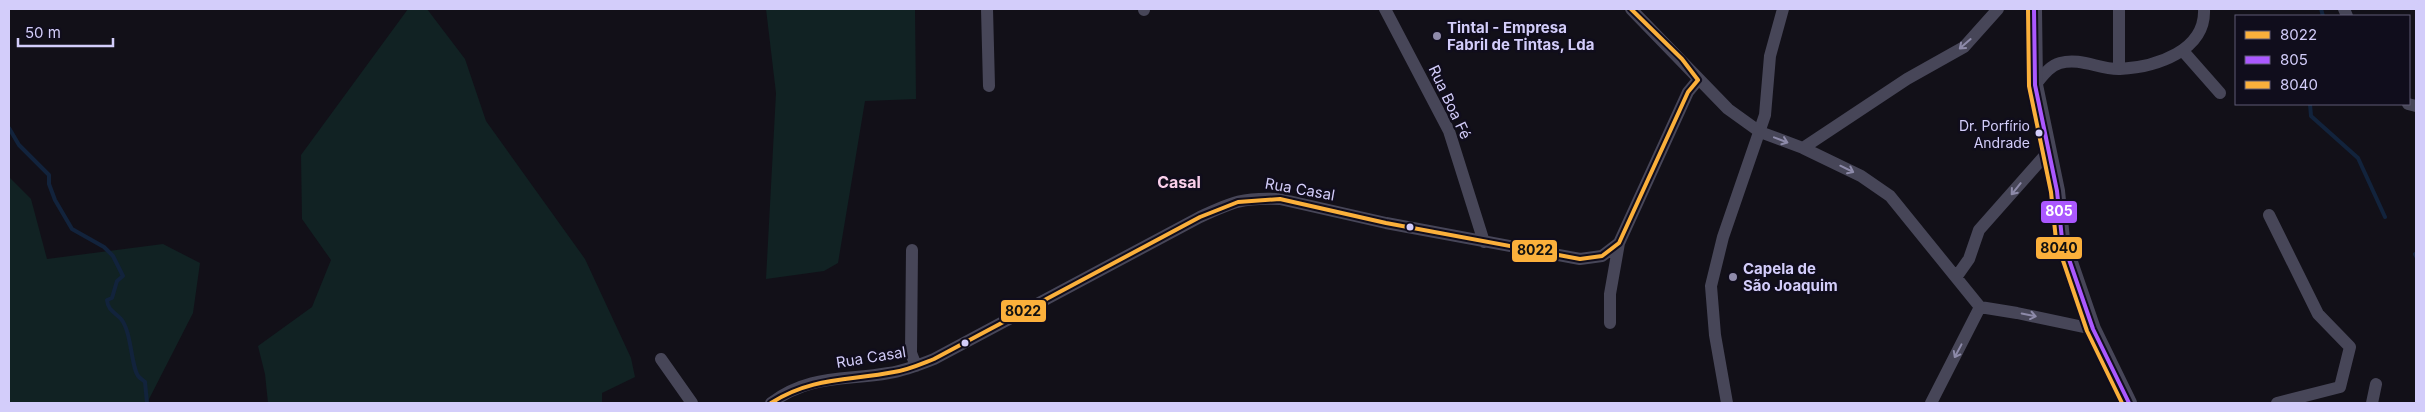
<svg xmlns="http://www.w3.org/2000/svg" width="2425" height="412" font-family="Inter,sans-serif">
  <style>
    .green { fill: #112223 }
    .lines { fill: none; stroke-linecap: round; stroke-linejoin: round }
    .stream { stroke: #12233c; stroke-width: 4 }
    .minor { stroke: #474658; stroke-width: 12 }
    .tertiary { stroke: #474658; stroke-width: 16 }
    .bus-1-casing { stroke: #100d1c; stroke-width: 8 }
    .bus-2-casing { stroke: #100d1c; stroke-width: 8 }
    .bus-3-casing { stroke: #100d1c; stroke-width: 8 }
    .bus-1 { stroke: #fbb03b; stroke-width: 4 }
    .bus-2 { stroke: #ab58ff; stroke-width: 4 }
    .bus-3 { stroke: #fbb03b; stroke-width: 4 }
    .oneway { stroke: #8d8aa9 }
    .poi-dot { fill: #8f8bab; stroke: #100d1c; stroke-width: 2 }
    .bus-dot { fill: #d3cdfa; stroke: #100d1c; stroke-width: 2 }
    .labels { text-anchor: middle; dominant-baseline: central; stroke-width: 5; stroke-linejoin: round; paint-order: stroke }
    .bus-label { font-size: 14px; fill: #d3cdfa; stroke: #100d1c; text-anchor: end }
    .poi-label { font-size: 15px; font-weight: bold; fill: #d3cdfa; stroke: #100d1c; text-anchor: start }
    .street-label { font-size: 15px; fill: #d3cdfa; stroke: #100d1c }
    .neighbourhood-label { font-size: 16px; font-weight: bold; fill: #facfea; stroke: #100d1c }
    .line-badge { stroke: #100d1c; stroke-width: 2 }
    .badge-label { font-size: 14px; text-anchor: middle; font-weight: bold; fill: #fff }
    .pale-badge-label { font-size: 14px; text-anchor: middle; font-weight: bold; fill: #111 }
  </style>
  <rect width="100%" height="100%" fill="#121018"/>
  <path class="green" d="M408 9H427L465 59 486 121 585 259 631 358 635 377 602 393V403H268L265 374 258 346 312 307 331 260 302 219 301 155Z
    M766 9H915L916 99 865 101 838 263 824 271 766 279 776 93Z
    M9 177 31 199 47 259 163 244 200 263 193 313 147 403H9Z"/>
  <g class="lines">
    <path class="stream" d="M2321 9 2323 16
      M2310 104 2311 116 2358 158 2385 217
      M9 128 19 145 49 175V184L55 200 72 229 104 247 113 256 123 276 117 281 112 298 107 300C108 311 115 312 121 319 132 332 131 369 139 377 141 379 143 380 145 382L147 403
      M2415 254 2416 256"/>
    <path class="minor" d="M987 9 989 86
      M1144 9V10
      M1385 9 1449 131 1484 242
      M1631 9 1728 109 1760 132 1803 148 1861 176 1890 196 1980 307 2017 313 2093 329
      M2344 9 2347 16
      M2183 51 2220 93
      M2119 69V9
      M2035 85C2042 77 2049 66 2060 63 2081 57 2100 70 2120 69 2156 67 2206 51 2204 9
      M2408 104 2416 106
      M1803 148 1907 79 1964 47 1998 9
      M2269 215 2318 314 2350 347 2340 387 2277 403
      M912 250 911 353 916 366
      M1957 276 1969 259 1979 230 2048 152
      M1610 323V294L1619 243
      M661 359 692 403
      M771 403C810 374 844 381 889 373 904 371 919 365 934 359L1200 217C1232 202 1244 197 1280 199L1386 223 1580 259 1602 256 1619 243 1688 92 1698 80
      M1727 403 1715 335 1711 286 1723 237 1765 115 1770 56 1783 9
      M1931 403 1980 307
      M2372 403 2376 384"/>
    <path class="tertiary" d="M2034 9 2035 85 2057 191 2062 239 2093 329 2129 403"/>
    <g class="bus-1-casing">
      <path id="bus-1" d="M1631 9 1682 59 1698 80
        M771 403C812 377 848 381 894 372 908 370 921 364 934 359L1200 217 1238 202 1280 199 1386 223 1580 259 1602 256 1619 243 1688 92 1698 80"/>
    </g>
    <g class="bus-2-casing">
      <path id="bus-2" d="M2034 9 2035 85 2057 191 2062 239 2093 329 2129 403"/>
    </g>
    <g class="bus-3-casing">
      <path id="bus-3" d="M2028 9 2029 86 2051 192 2056 240 2087 331 2122 403"/>
    </g>
    <use href="#bus-1" class="bus-1"/>
    <use href="#bus-2" class="bus-2"/>
    <use href="#bus-3" class="bus-3"/>
  </g>
  <defs><path id="oneway-shaft" d="M-6 0H5M1.5-3L5.5 0L1.5 3" fill="none" stroke-width="1.6" stroke-linecap="round" stroke-linejoin="round" transform="scale(1.25)"/></defs>
  <g class="oneway">
    <use href="#oneway-shaft" transform="translate(1965 44) rotate(139)"/>
    <use href="#oneway-shaft" transform="translate(1781 140) rotate(21)"/>
    <use href="#oneway-shaft" transform="translate(1847 169) rotate(26)"/>
    <use href="#oneway-shaft" transform="translate(2016 189) rotate(129)"/>
    <use href="#oneway-shaft" transform="translate(2029 315) rotate(12)"/>
    <use href="#oneway-shaft" transform="translate(1958 351) rotate(118)"/>
  </g>
  <g class="poi-dot">
    <circle cx="1437" cy="36" r="5"/>
    <circle cx="1733" cy="277" r="5"/>
  </g>
  <g class="bus-dot">
    <circle cx="2039" cy="133" r="4.5"/>
    <circle cx="1410" cy="227" r="4.5"/>
    <circle cx="965" cy="343" r="4.5"/>
  </g>
  <g class="labels">
    <g class="bus-label">
      <text x="2030" y="125">Dr. Porfírio<tspan x="2030" dy="17">Andrade</tspan></text>
    </g>
    <g class="poi-label">
      <text x="1447" y="27">Tintal - Empresa<tspan x="1447" dy="17">Fabril de Tintas, Lda</tspan></text>
      <text x="1743" y="268">Capela de<tspan x="1743" dy="17">São Joaquim</tspan></text>
    </g>
    <g class="street-label">
      <text transform="translate(1450 102) rotate(65)">Rua Boa Fé</text>
      <text transform="translate(1300 189) rotate(10)">Rua Casal</text>
      <text transform="translate(871 357) rotate(-9)">Rua Casal</text>
    </g>
    <g class="neighbourhood-label">
      <text x="1179" y="182">Casal</text>
    </g>
  </g>
  <g class="line-badge">
    <rect x="2040" y="200" width="38" height="24" rx="5" fill="#ab58ff"/>
    <rect x="2035" y="236" width="48" height="24" rx="5" fill="#fbb03b"/>
    <rect x="1511" y="239" width="47" height="24" rx="5" fill="#fbb03b"/>
    <rect x="1000" y="299" width="47" height="24" rx="5" fill="#fbb03b"/>
  </g>
  <g class="badge-label">
    <text x="2059" y="216">805</text>
  </g>
  <g class="pale-badge-label">
    <text x="2059" y="253">8040</text>
    <text x="1535" y="255">8022</text>
    <text x="1023" y="316">8022</text>
  </g>
  <rect width="2425" height="412" fill="none" stroke="#d3cdfa" stroke-width="20"/>
  <rect x="2235" y="15" width="175" height="90" fill="#100d1c" stroke="#5e5a75"/>
  <rect x="2245" y="31" width="25" height="8" fill="#fbb03b" stroke="#5e5a75"/>
  <text x="2280" y="40" font-size="15" fill="#d3cdfa">8022</text>
  <rect x="2245" y="56" width="25" height="8" fill="#ab58ff" stroke="#5e5a75"/>
  <text x="2280" y="65" font-size="15" fill="#d3cdfa">805</text>
  <rect x="2245" y="81" width="25" height="8" fill="#fbb03b" stroke="#5e5a75"/>
  <text x="2280" y="90" font-size="15" fill="#d3cdfa">8040</text>
  <path d="M18 38v8h95v-8" fill="none" stroke="#d3cdfa" stroke-width="2.5"/>
  <text x="25" y="38" font-size="15" fill="#d3cdfa" stroke="#100d1c" stroke-width="4" paint-order="stroke">50 m</text>
</svg>
